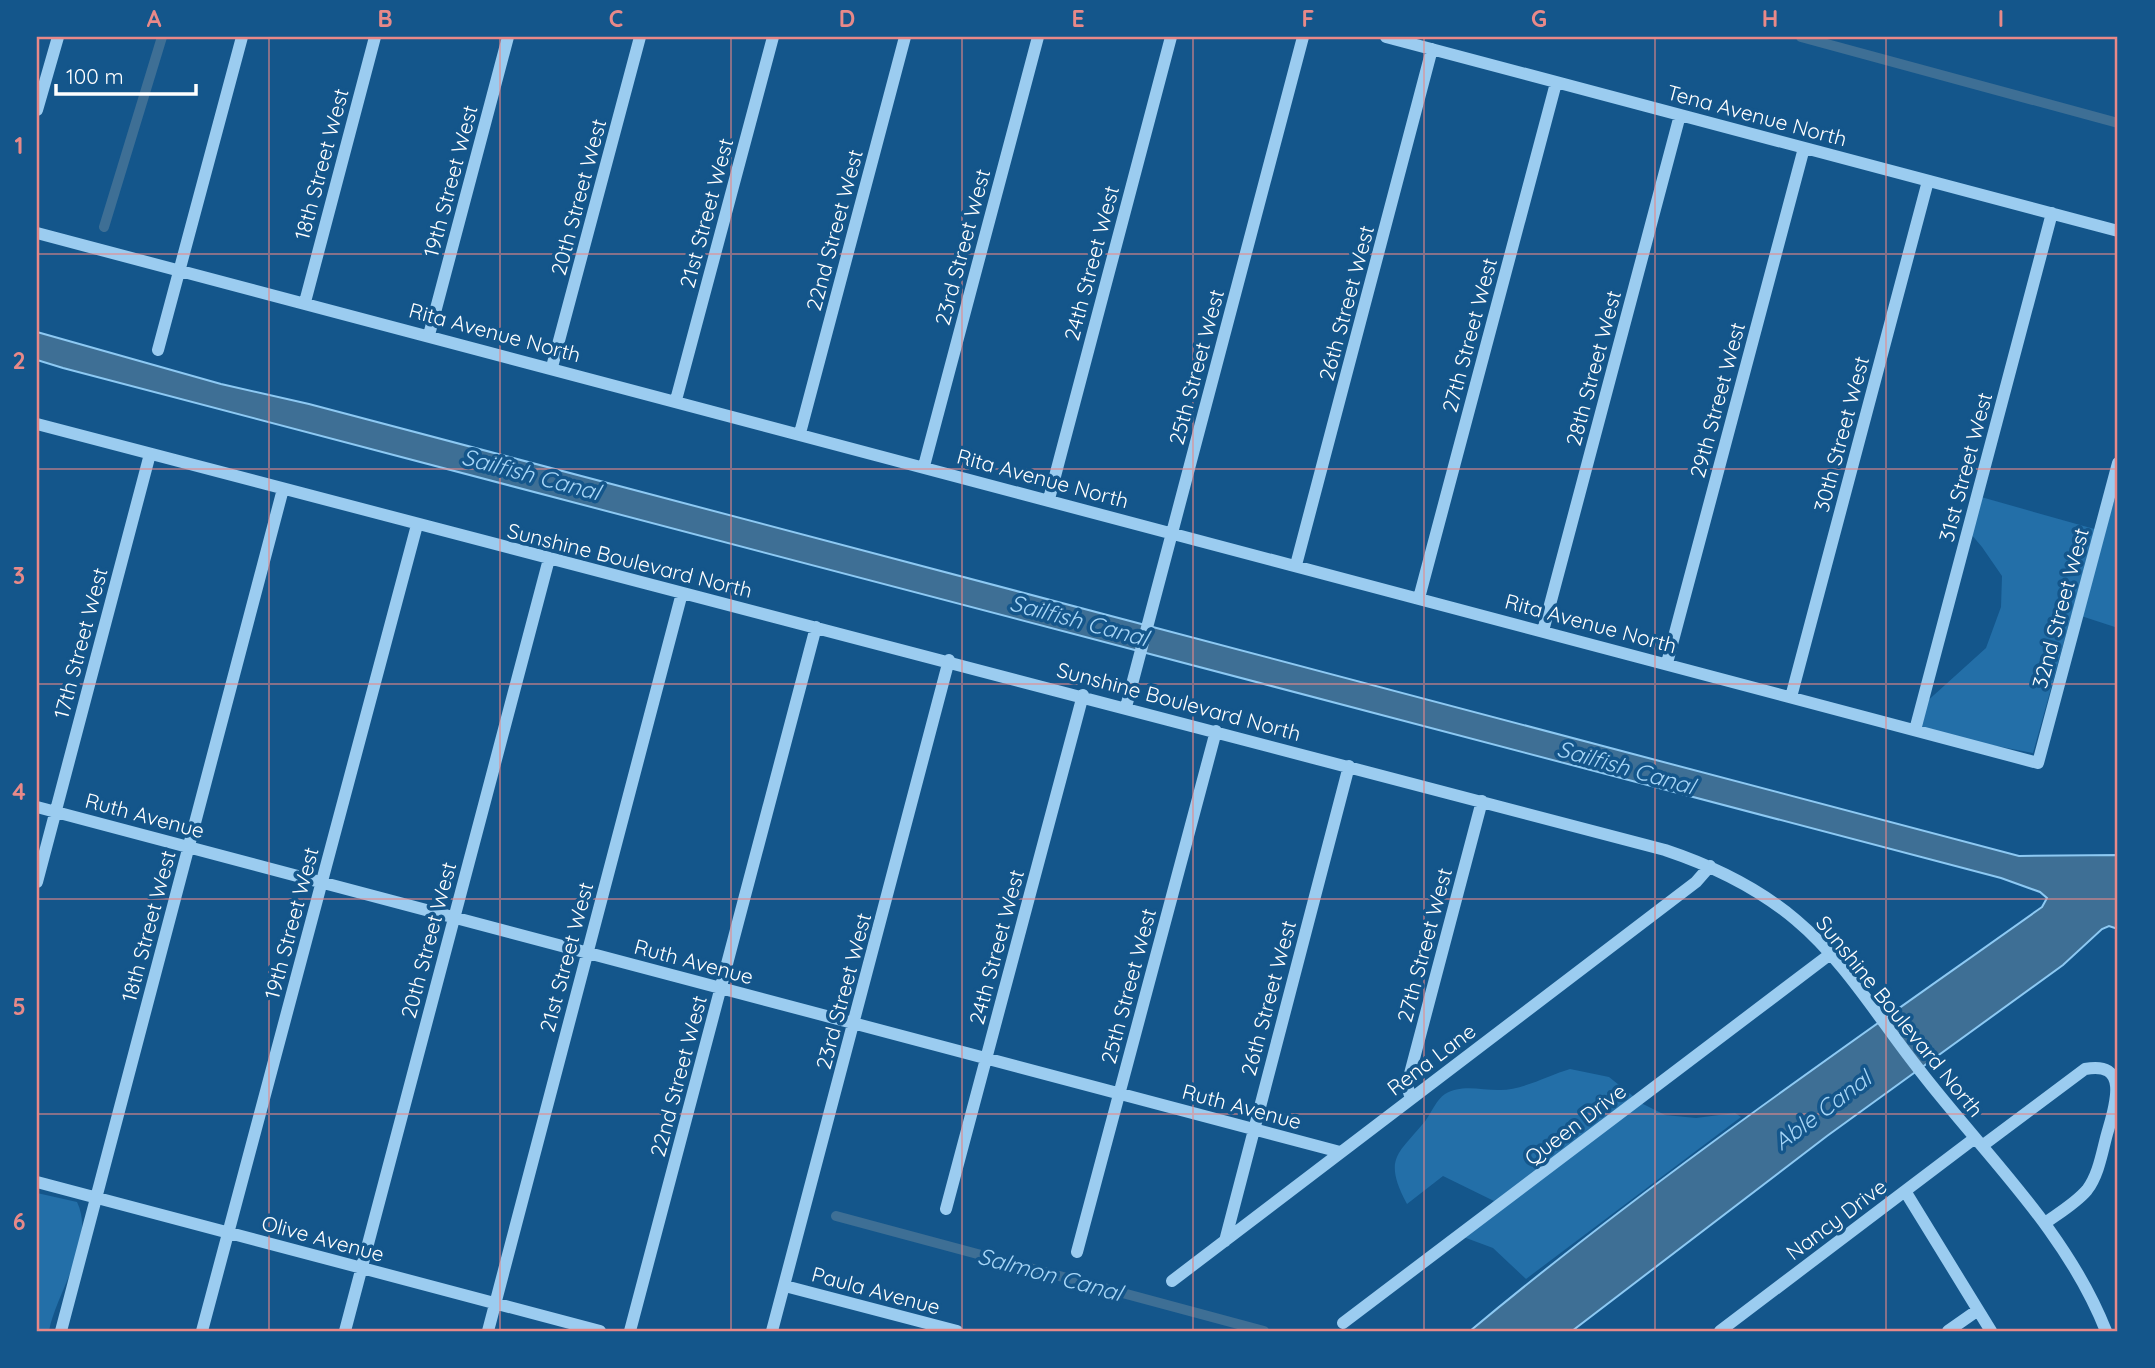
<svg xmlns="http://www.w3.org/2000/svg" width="2155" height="1368" font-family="Quicksand,sans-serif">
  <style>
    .green { fill: #236fa8 }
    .water { fill: #3e6f95; stroke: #8dc9f3; stroke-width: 2 }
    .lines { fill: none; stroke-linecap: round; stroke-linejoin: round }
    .canal { stroke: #3e6f95; stroke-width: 10 }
    .minor { stroke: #9bccf0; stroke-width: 12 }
    .grid { fill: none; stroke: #e88989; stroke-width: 2; stroke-opacity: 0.55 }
    .labels { text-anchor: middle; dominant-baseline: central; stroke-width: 7; stroke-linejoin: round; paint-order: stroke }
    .street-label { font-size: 21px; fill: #fff; stroke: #14568b }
    .water-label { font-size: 23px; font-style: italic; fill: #a7d6f7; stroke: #14568b }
    .neatline { fill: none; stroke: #e88989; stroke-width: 2.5 }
    .grid-label { font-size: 23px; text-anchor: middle; font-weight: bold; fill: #e88989 }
  </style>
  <rect width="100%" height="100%" fill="#14568b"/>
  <path class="green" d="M2118 488V628L2072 613 2033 753 1913 730 1924 704 1986 648 2001 607 2002 576 1982 547 1965 527 1974 495 2105 532Z
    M1570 1069 1609 1077 1643 1104 1665 1115 1696 1118 1735 1113 1741 1117 1526 1279 1493 1248 1458 1235 1494 1201 1443 1176 1407 1204C1382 1157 1399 1154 1426 1120 1431 1113 1437 1099 1445 1094 1461 1084 1481 1090 1498 1090 1521 1091 1549 1075 1570 1069Z
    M37 1193 77 1202C96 1240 56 1293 49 1331H37Z"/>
  <path class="water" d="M37 332 221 384 309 404 2019 856 2118 855V929L2109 926 2102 929 2063 965 1827 1136 1572 1331H1470C1652 1179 1849 1044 2042 907L2047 898 2040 892 2001 878 63 368 37 360Z"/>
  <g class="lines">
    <path class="canal" d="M1801 37 2118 123
      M104 227 162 37
      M836 1216 1264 1331"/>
    <path class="minor" d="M1386 37 2118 231
      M37 110 58 37
      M37 233 2038 763 2118 463
      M305 302 375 37
      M429 335 508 37
      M158 350 242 37
      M552 367 640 37
      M676 400 773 37
      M37 424 1665 850C1713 866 1757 887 1796 920 1845 961 1881 1022 1921 1072 1986 1156 2066 1230 2106 1331
      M800 433 905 37
      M924 466 1038 37
      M1049 499 1171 37
      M1296 565 1432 49
      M1419 598 1556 83
      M1543 631 1680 115
      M1667 663 1804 148
      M1791 697 1928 181
      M1126 707 1303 37
      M1915 730 2052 213
      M37 807 1340 1152
      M37 882 150 454
      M1411 1099 1407 1085 1482 801
      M1982 1146 2085 1069C2132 1060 2114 1109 2107 1134 2102 1152 2099 1174 2087 1190 2076 1203 2059 1213 2045 1223
      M37 1182 600 1331
      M1905 1191 1991 1331
      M946 1209 1083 695
      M1225 1241 1349 766
      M1077 1252 1216 731
      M1172 1281 1696 882 1710 866
      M785 1286 957 1331
      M1343 1323 1829 955
      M61 1331 283 489
      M202 1331 417 525
      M345 1331 549 559
      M488 1331 682 593
      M630 1331 816 627
      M772 1331 949 660
      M1720 1331 1975 1138
      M1948 1331 1978 1310"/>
  </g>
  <path class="grid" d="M269 37V1331M500 37V1331M731 37V1331M962 37V1331M1193 37V1331M1424 37V1331M1655 37V1331M1886 37V1331M37 254H2118M37 469H2118M37 684H2118M37 899H2118M37 1114H2118"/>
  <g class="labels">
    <g class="street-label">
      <text transform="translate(1757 115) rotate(15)">Tena Avenue North</text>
      <text transform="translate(321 164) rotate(-75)">18th Street West</text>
      <text transform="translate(450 181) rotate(-75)">19th Street West</text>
      <text transform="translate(578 197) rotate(-75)">20th Street West</text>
      <text transform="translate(706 213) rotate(-75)">21st Street West</text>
      <text transform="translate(834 230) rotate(-75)">22nd Street West</text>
      <text transform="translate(962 247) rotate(-75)">23rd Street West</text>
      <text transform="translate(1091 263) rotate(-75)">24th Street West</text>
      <text transform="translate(1346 303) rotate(-75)">26th Street West</text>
      <text transform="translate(495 332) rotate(15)">Rita Avenue North</text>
      <text transform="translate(1469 335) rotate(-75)">27th Street West</text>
      <text transform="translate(1196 367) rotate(-75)">25th Street West</text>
      <text transform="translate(1593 368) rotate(-75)">28th Street West</text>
      <text transform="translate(1717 400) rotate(-75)">29th Street West</text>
      <text transform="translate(1841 434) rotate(-75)">30th Street West</text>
      <text transform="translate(1965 467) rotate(-75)">31st Street West</text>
      <text transform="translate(1043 478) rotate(15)">Rita Avenue North</text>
      <text transform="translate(630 560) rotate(14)">Sunshine Boulevard North</text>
      <text transform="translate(2060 608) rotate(-75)">32nd Street West</text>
      <text transform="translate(1591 623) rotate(15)">Rita Avenue North</text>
      <text transform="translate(80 643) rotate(-75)">17th Street West</text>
      <text transform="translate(1179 701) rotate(15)">Sunshine Boulevard North</text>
      <text transform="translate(145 815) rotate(15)">Ruth Avenue</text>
      <text transform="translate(291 923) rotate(-75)">19th Street West</text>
      <text transform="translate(148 926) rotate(-75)">18th Street West</text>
      <text transform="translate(428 940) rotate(-75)">20th Street West</text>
      <text transform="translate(1424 945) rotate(-75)">27th Street West</text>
      <text transform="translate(996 947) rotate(-75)">24th Street West</text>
      <text transform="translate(566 957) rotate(-75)">21st Street West</text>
      <text transform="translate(694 961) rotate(15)">Ruth Avenue</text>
      <text transform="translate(1128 986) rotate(-75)">25th Street West</text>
      <text transform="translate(843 991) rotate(-75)">23rd Street West</text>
      <text transform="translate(1268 998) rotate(-75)">26th Street West</text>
      <text transform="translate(1900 1016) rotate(51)">Sunshine Boulevard North</text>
      <text transform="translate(1431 1059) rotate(-37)">Rena Lane</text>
      <text transform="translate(678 1076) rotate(-75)">22nd Street West</text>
      <text transform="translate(1242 1106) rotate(15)">Ruth Avenue</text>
      <text transform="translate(1575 1124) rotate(-37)">Queen Drive</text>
      <text transform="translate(1836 1219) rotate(-37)">Nancy Drive</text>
      <text transform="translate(323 1238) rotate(15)">Olive Avenue</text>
      <text transform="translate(876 1290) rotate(15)">Paula Avenue</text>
    </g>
    <g class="water-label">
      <text transform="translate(531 474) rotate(15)">Sailfish Canal</text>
      <text transform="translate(1079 620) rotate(15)">Sailfish Canal</text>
      <text transform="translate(1626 767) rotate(16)">Sailfish Canal</text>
      <text transform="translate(1822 1110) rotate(-37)">Able Canal</text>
      <text transform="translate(1050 1274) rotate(15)">Salmon Canal</text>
    </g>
  </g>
  <rect width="2155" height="1368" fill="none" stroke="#14568b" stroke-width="77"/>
  <path d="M56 84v10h140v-10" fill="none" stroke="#ffffff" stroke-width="3.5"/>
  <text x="66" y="84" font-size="21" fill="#ffffff" stroke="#14568b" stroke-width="5" paint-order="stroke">100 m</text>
  <rect x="38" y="38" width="2078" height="1292" class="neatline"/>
  <g class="grid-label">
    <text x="154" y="27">A</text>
    <text x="385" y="27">B</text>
    <text x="616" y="27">C</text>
    <text x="847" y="27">D</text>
    <text x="1078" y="27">E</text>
    <text x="1308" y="27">F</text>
    <text x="1539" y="27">G</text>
    <text x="1770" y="27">H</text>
    <text x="2001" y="27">I</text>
    <text x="19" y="154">1</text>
    <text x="19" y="369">2</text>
    <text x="19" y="584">3</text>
    <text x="19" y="800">4</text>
    <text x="19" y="1015">5</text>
    <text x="19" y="1230">6</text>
  </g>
</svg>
